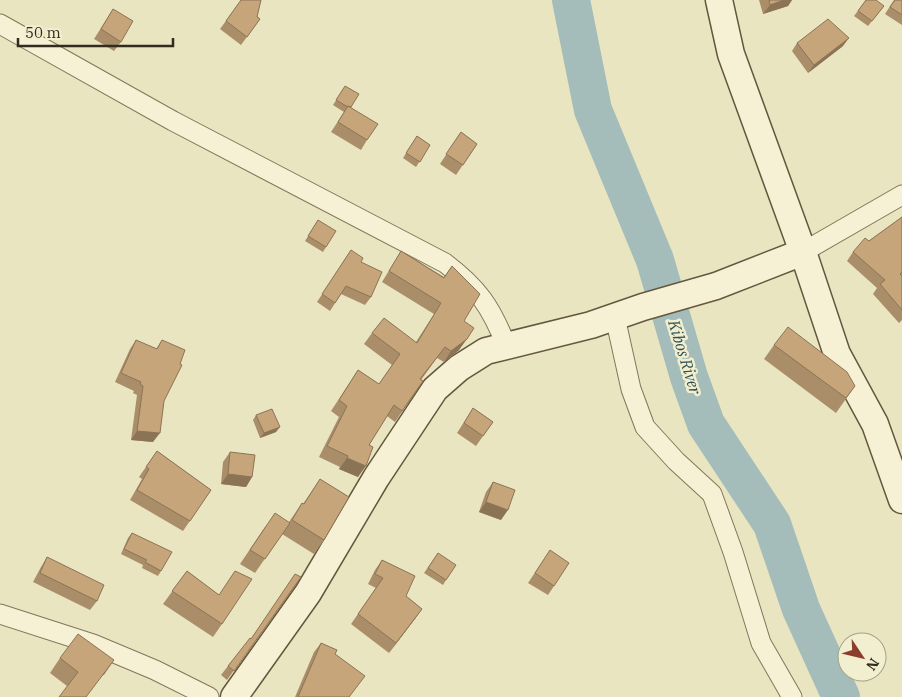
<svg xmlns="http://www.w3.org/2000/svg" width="902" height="697" font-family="'IBM Plex Serif',serif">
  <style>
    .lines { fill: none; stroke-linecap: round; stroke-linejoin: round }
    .river { stroke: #a4bdba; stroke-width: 38 }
    .street-casing { stroke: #82765a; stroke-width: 21 }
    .secondary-casing { stroke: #64573d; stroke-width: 29 }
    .street { stroke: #f6f1d4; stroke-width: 19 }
    .secondary { stroke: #f6f1d4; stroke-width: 26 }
    .wall { fill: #aa8e69 }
    .shaded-wall { fill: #8b7455 }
    .building { fill: #c6a57a; stroke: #8b7455 }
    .labels { text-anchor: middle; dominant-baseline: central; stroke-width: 5; stroke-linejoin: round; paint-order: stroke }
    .water-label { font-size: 16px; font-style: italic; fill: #2e4f52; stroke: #f2eed0 }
  </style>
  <rect width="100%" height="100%" fill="#eae5c1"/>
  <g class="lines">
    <path class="river" d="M571 0 593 110 655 260 689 377 706 424 772 524 801 609 841 697"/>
    <g class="street-casing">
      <path id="street" d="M0 24 173 121 445 263C478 288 491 307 506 345
        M803 252 902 195
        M615 317 631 389 645 427 676 461 712 494 733 552 761 643 792 697
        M0 614 93 644 155 670 209 697"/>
    </g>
    <g class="secondary-casing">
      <path id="secondary" d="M719 0 731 54 803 252 837 354 875 424 902 500
        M234 697 308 593 376 478 435 389 459 368 486 351 591 325 643 307 716 286 803 252"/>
    </g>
    <use href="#street" class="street"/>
    <use href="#secondary" class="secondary"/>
  </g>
  <path class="wall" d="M241 0 260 19 241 45 220 29Z
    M759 0H792L788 6 763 14Z
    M866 0 884 6 868 26 854 16Z
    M894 0H902V25L885 14Z
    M113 9 121 42 114 51 94 39Z
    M797 43 843 46 808 73 792 51Z
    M345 86 351 107 367 140 361 150 331 132 344 112 333 105Z
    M461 132 477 144 456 175 440 164Z
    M417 136 430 145 416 167 403 158Z
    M902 217V320L899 323 873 294 877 288 847 261 853 252Z
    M318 220 326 247 323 252 305 241Z
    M351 250 361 262 371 297 365 305 341 294 330 311 317 302Z
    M401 251 444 277 452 266 464 321 459 350 444 362 437 358 421 380 423 381 395 422 387 416 369 445 358 477 339 469 340 467 319 457 339 417 331 411 358 370 379 384 392 365 364 344 372 333 416 342 434 314 382 282Z
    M136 340 156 349 162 340 164 401 153 442 131 440 137 395 133 393 134 391 115 382 130 349Z
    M774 345 855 386 836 413 764 359Z
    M473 408 493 422 476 446 457 433Z
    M256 415 276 432 260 438 253 420Z
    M157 451 211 490 183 531 130 500 142 479 139 477Z
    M230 452 252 477 246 487 221 484 223 462Z
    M320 479 324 540 314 554 282 534 255 573 240 564 265 527 289 522 302 503 303 504Z
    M493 482 501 520 479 512 486 492Z
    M132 533 161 571 158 576 142 568 143 565 121 554 128 538Z
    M550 550 554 586 548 595 528 583Z
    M438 553 446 580 443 585 424 573Z
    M47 557 97 601 90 610 33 582 41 567Z
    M382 560 406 596 422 609 389 653 351 624 376 588 368 584 375 570Z
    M187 571 219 595 222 624 213 637 163 604Z
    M301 577 227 680 221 675 228 666 251 639Z
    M321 643 335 654 350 697H295L314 652Z
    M60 658 114 660 104 675 67 686 50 673Z"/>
  <path class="shaded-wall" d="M784 0H792L788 6 763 14 770 5Z
    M849 38 843 46 808 73 814 65Z
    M467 339 459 350 444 362 451 351Z
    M280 427 276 432 260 438 264 433Z
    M137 431 160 433 153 442 131 440Z
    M347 458 366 466 358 477 339 469Z
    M228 474 252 477 246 487 221 484Z
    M486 502 508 510 501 520 479 512Z
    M422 609 415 619 389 653 396 643Z"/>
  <path class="building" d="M241 0H261L257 17 260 19 247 37 226 21Z
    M769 0H784L770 5Z
    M866 0H876L884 6 872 21 858 11Z
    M895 0H902V15L890 7Z
    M113 9 133 21 121 42 101 29Z
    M828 19 849 38 814 65 797 43Z
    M345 86 359 94 351 107 348 106V107L336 100Z
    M348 106 378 124 367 140 338 122Z
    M461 132 477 144 463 165 446 154Z
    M417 136 430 145 420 162 406 153Z
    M902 217V272L900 274 902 276V310L880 284 885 280 853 252 865 238 869 241Z
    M318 220 336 231 326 247 308 236Z
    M351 250 363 258 361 262 382 272 371 297 346 286 335 303 322 294Z
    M401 251 444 278 452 266 480 294 464 321 474 328 467 339 451 351 445 347 420 379 423 381 402 411 394 405 369 445 373 447 366 466 347 458 348 456 327 446 347 406 339 400 358 370 379 384 400 354 372 333 384 318 417 343 441 303 389 271Z
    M788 327 847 372 855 386 846 398 774 345Z
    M136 340 157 349 162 340 185 350 180 364 182 365 164 401 160 433 137 431 143 386 140 384 141 382 121 373Z
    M473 408 493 422 483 436 464 423Z
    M272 409 280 427 264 433 256 415Z
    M157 451 211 490 190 521 137 490 149 469 146 467Z
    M230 452 255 455 252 477 228 474Z
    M320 479 349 497 324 540 292 520 302 503 304 504Z
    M493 482 515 490 508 510 486 502Z
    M275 513 290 523 265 559 250 550Z
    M132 533 172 552 161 571 145 562 147 560 124 549Z
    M550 550 569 563 554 586 535 573Z
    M438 553 456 565 446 580 428 568Z
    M47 557 104 585 97 601 40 573Z
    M382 560 415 576 406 596 422 609 396 643 358 614 383 578 375 574Z
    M187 571 219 595 235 571 252 579 222 624 172 591Z
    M295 574 301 577 234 671 228 666 250 638 251 639Z
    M78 634 114 660 86 697H59L78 672 60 658Z
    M321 643 337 650 335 654 365 676 349 697H298Z"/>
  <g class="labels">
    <g class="water-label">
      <text transform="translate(685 357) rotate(73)">Kibos River</text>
    </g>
  </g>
  <g transform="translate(862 657) rotate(125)"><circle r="24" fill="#f2eed0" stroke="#a6a088"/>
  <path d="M0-4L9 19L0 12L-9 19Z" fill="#8d3d2e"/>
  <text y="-8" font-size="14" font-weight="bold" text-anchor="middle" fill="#332b1d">N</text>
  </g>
  <path d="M18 38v8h155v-8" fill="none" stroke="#332b1d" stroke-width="2.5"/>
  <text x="25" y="38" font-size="15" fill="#332b1d" stroke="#f2eed0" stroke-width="4" paint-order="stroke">50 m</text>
</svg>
